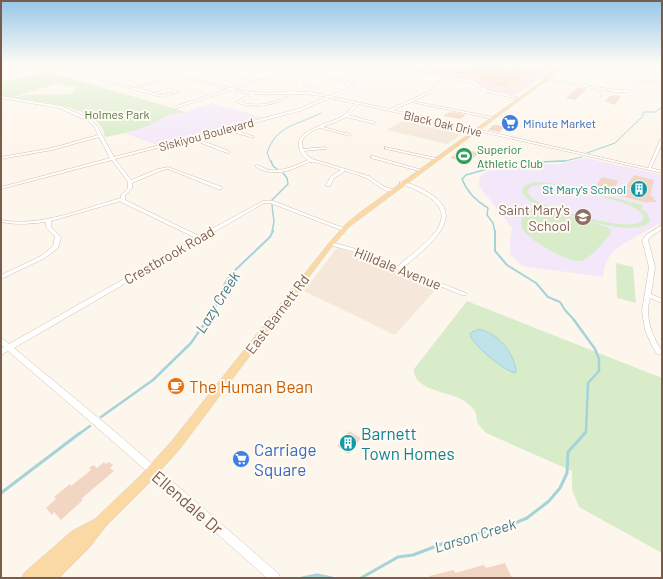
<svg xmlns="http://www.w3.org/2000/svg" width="663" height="579" font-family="Barlow,sans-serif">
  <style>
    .residential { fill: #f5e8da }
    .education { fill: #f3e8fa }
    .medical { fill: #fbdfe3 }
    .green { fill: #d8ecc9; fill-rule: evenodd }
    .water { fill: #bfe3e8; stroke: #a5d3da }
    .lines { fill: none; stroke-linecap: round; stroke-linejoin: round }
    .stream-far4 { stroke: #a5d3da; stroke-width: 1 }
    .stream-far3 { stroke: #a5d3da; stroke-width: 1.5 }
    .stream-far2 { stroke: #a5d3da; stroke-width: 2 }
    .stream-far1 { stroke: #a5d3da; stroke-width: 2.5 }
    .stream { stroke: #a5d3da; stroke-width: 3 }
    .building { fill: #f3d5c3 }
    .minor-casing { stroke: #d1beb0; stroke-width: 1 }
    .major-casing { stroke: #dad1cd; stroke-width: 1 }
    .minor { fill: #fff; fill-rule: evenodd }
    .major { fill: #fbd9a5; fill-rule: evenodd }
    .labels { text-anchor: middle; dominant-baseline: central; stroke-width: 4; stroke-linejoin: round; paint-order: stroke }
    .far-park-label { font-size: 12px; fill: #537a41; stroke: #fffaf3 }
    .far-street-label { font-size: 12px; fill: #7a5c4d; stroke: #fffaf3 }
    .far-shop-label { font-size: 12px; fill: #366cbe; stroke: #fffaf3; text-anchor: start }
    .far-leisure-label { font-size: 12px; fill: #27864d; stroke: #fffaf3; text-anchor: start }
    .far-culture-label { font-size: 12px; fill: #0d838f; stroke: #fffaf3; text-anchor: end }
    .education-label { font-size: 14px; fill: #785e54; stroke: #fffaf3; text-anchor: end }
    .street-label { font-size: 14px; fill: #7a5c4d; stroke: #fffaf3 }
    .water-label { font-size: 15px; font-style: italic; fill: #437c86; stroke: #fffaf3 }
    .near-food-label { font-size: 17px; fill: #c56008; stroke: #fffaf3; text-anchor: start }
    .near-culture-label { font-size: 17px; fill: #0d838f; stroke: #fffaf3; text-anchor: start }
    .near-shop-label { font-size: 17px; fill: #366cbe; stroke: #fffaf3; text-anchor: start }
    .near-street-label { font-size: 17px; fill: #7a5c4d; stroke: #fffaf3 }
  </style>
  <rect width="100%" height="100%" fill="#fdf6ec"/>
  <path class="residential" d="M589 64H647L640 73 588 65Z
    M409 117 466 130 467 131 447 144 387 130Z
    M338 248 351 252 438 287 395 335 304 291 336 249Z"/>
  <path class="education" d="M211 103 262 117 157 145 124 133 156 122 165 116 176 113 180 114Z
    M586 158 662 175V222L623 244 615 250 609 257 605 266 603 277 522 266 510 254V239L512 228 479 186V179L484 173 491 170 538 164H558Z"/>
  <path class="medical" d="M409 64H522L553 69 515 95 487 90 476 83 447 77 436 72 405 67Z"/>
  <path class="green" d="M49 72 186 112C180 114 174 113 168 115 163 117 159 121 154 123 139 130 122 134 105 137 103 106 36 101 13 98L25 95 69 94 74 92 76 87 56 84 11 98 1 95V82Z
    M535 182 559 184 643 205 642 209 648 214 650 221C637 241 559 212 540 206L528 200 522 193 524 186ZM543 184C559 184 621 200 635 208 639 211 644 214 643 220 629 234 561 210 543 204L532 198 527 192 532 186Z
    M534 206 607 227 612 231C607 239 590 259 581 261 568 263 527 240 522 228 518 219 527 210 534 206Z
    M616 263 633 267 636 303 617 298Z
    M467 301 662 378V553L579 507 572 490V471L486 433C483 429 478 425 477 421 476 419 477 416 476 414 475 410 470 405 466 402 454 392 412 391 414 369Z"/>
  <path class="water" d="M478 329C498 333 514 352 516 371L515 373C506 372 470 343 470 334L473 331H476Z"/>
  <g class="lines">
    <path class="stream-far4" d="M388 64 395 67
      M587 153 615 143 643 116V112H655L662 107
      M271 162 267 153C276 125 298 125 321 113
      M536 162 565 161 582 157"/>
    <path class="stream-far3" d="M271 161 273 166 277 169
      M272 200 288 184 287 178 283 173
      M272 205 274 222 272 232
      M495 232 493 223 487 215 488 208C476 201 467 192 462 179L466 175 508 163 565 161"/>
    <path class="stream-far2" d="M495 231V251L507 265 536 283 548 297 560 302 565 310 575 321
      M206 321 215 308 224 285 230 275 270 237 273 231"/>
    <path class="stream-far1" d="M574 320 595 349 599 359V371L588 383 586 432 584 434
      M101 417 153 380 191 343 207 320
      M79 434 90 426"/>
    <path class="stream" d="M1 493 80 433
      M302 578 317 575 332 578
      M361 578 398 557 413 555 455 539 505 527 527 518 549 501 560 488 567 473 568 452 585 433"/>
  </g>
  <path class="building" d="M474 64H512L530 69 520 76H525L505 87 485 83 492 80 477 79 479 78 453 73Z
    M578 87 587 89 575 100 566 98Z
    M616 95 621 96 615 105 605 101 610 96Z
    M450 112 459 113 466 115 460 119 443 116Z
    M493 125H497L506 127 499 132 488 130Z
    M462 149H463L479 153 467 163 450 158Z
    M634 175 654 180 650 196 654 197 653 198 657 202H649L648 203 594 189 602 177 618 181 615 187 624 189Z
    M349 431 361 438 349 454 337 446Z
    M104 462 106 464 109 462 113 465 110 468 114 471 81 499 83 500 61 520 54 512 52 515 46 508 56 499 54 497 70 484 71 486 91 470 89 468 93 465 97 468Z
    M505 563 512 578H429V576L454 570 455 573 484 565 486 568Z"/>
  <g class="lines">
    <g class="minor-casing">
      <path id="minor" d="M17 64H20L21 66 15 70 22 72V74L12 70 18 66Z
        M62 64C69 64 74 68 81 68 88 68 96 64 103 64L84 69H86L93 76 134 88 172 75 155 71 142 75 141 73 153 70 135 66 121 70 120 69 132 65 129 64H135L175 74 206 64H210L200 68 224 73 256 64H261L257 65 290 72 314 66 307 64H324L321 65 380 74 403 64H407L402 67 474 81 487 90 520 98 519 99 485 92 472 83 448 78V79L435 85 434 91 413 101 492 117 494 118 493 119 411 102 393 110 648 168 660 140 662 139V144L651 168 662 171V173L359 104 348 115 375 122V124L346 117 338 121 323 127 350 134V136L320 128C314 130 303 135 302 142 302 143 303 148 303 149L326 147V149H325L304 151 308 156 312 159 369 176 383 186 394 190V192C381 192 376 182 366 178 360 175 351 173 345 171L334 178 330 186H326V185L331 176 341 170C335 168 315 161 310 162 306 163 302 165 298 167 284 173 270 175 256 167L255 166 257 165C261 166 265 169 269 170 283 172 296 165 308 160 304 157 300 153 299 147 295 130 328 124 339 118 346 115 350 108 356 104L330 98 300 111 231 129 253 136V138L227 130 195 138 229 151V153H227L191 139 115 159 131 180 158 169 168 167 222 187V189H218L168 169 160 171 132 183V188L125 196V200L199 236 263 201H273L346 229 343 231 341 230 270 203H264L14 348 113 430 279 574 280 578H267L107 436 8 351 1 355V349L4 347 1 345V339H3L9 344 196 238 121 202V201L51 221V227L61 237 58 248 45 258 1 279V275L41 256 53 246 55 237 46 227V222C30 224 16 225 1 222V220C42 227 81 209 121 198V195L128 188V182L112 160 1 189V187L110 158 99 137 52 150 1 159V157L52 148 98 135 94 126 88 121 59 108 1 98V96L61 106 90 119 97 126 114 157 298 109 327 97 308 94H289V96C277 106 251 109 236 102L251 94 231 90 174 109 172 108 173 107 228 89 175 76 137 88 154 93 170 88 179 92 161 97 91 78 84 71ZM255 66 256 67 286 73 259 80 227 73ZM318 66 377 75 359 83 324 76 325 78 357 84 329 96 311 92 313 90V87L304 84 303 86 311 88V90L307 92 288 91 287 92C268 93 252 93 234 89ZM400 67 447 77 433 84 432 90 390 109 333 97ZM198 69H199L255 81 231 88 178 75ZM170 90 175 92 161 95 157 94ZM254 94H287V96C274 104 255 107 241 102Z
        M527 64H535L636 79 649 64H652L651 65 662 66V68L650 67 645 72 662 74V76L644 74 639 80 662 83V85L638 81 629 92H615L604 90 600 95V98L599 99 598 98 597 95 602 90 546 80 547 79 615 90H627L635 81Z
        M385 147 436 158 438 159 436 160 386 149H385Z
        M371 156H373L422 170 419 171 371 158Z
        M400 182C411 182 423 189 432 195 469 219 422 250 403 268L466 293 467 294 466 295H462L352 251 329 245 328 244 331 242 356 249 398 266C410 255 432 240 439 226 451 202 418 190 400 184Z
        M662 225V229L650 237 648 240 655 267 651 294 662 299V303L650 298C649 302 648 307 648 311 648 325 654 339 662 351L661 354 659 355 657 354 652 346 645 330 642 311 649 267 642 240 646 235Z"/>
    </g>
    <g class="major-casing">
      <path id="major" d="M563 64H566L550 77V79L540 85 350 226 333 245 179 450 148 484 106 526 89 548 59 578H42L43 575 40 578H22L24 573 72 531 95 519 140 476 171 442 329 243 346 224 362 211 545 79 542 78 547 76Z"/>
    </g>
    <use href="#minor" class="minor"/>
    <use href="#major" class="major"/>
  </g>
  <linearGradient id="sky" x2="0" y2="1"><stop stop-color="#97c7e8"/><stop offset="0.44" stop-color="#fefbf6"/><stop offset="1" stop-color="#fefbf6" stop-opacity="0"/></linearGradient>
  <rect width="663" height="145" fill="url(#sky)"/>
  <defs>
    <g id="supermarket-disc" transform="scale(0.9)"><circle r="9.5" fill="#3f7fe0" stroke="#fffaf3"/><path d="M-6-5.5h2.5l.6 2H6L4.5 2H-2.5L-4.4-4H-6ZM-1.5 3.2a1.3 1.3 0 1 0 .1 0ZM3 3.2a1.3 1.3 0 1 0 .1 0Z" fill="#fff"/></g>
    <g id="stadium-disc" transform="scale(0.9)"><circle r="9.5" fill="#2e9e5b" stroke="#fffaf3"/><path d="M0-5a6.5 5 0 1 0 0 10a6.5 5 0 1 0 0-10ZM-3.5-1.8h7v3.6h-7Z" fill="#fff"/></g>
    <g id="building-disc" transform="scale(0.9)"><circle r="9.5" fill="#0f9aa8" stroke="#fffaf3"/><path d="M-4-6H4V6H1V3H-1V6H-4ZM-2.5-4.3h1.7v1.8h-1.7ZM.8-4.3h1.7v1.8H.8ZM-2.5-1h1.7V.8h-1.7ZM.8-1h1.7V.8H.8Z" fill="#fff"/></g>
    <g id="school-disc" transform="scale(0.9)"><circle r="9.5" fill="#8d6e63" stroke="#fffaf3"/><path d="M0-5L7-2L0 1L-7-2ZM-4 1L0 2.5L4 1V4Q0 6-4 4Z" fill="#fff"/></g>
    <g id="cafe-disc" transform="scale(0.9)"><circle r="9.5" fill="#e8710a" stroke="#fffaf3"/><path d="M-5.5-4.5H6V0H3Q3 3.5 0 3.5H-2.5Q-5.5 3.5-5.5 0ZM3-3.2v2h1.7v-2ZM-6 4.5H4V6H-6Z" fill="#fff"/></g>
  </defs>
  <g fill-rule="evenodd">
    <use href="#supermarket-disc" x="510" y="123"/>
    <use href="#stadium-disc" x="464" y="156"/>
    <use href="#building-disc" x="639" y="189"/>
    <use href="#school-disc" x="583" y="217"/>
    <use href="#cafe-disc" x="176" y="386"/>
    <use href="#building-disc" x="348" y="443"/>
    <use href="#supermarket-disc" x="241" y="459"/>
  </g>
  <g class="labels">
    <g class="far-park-label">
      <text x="117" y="114">Holmes Park</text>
    </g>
    <g class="far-street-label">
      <text transform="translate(443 123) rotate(13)">Black Oak Drive</text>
      <text transform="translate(206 134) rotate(-15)">Siskiyou Boulevard</text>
    </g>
    <g class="far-shop-label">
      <text x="523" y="123">Minute Market</text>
    </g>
    <g class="far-leisure-label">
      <text x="477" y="149">Superior<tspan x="477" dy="14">Athletic Club</tspan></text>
    </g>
    <g class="far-culture-label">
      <text x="626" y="189">St Mary's School</text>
    </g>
    <g class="education-label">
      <text x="570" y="209">Saint Mary's<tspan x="570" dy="16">School</tspan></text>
    </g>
    <g class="street-label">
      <text transform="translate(169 255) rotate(-30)">Crestbrook Road</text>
      <text transform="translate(398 268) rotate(22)">Hilldale Avenue</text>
      <text transform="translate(277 314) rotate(-53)">East Barnett Rd</text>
    </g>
    <g class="water-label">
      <text transform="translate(217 302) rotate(-58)">Lazy Creek</text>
      <text transform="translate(475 535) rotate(-17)">Larson Creek</text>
    </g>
    <g class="near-food-label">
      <text x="189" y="386">The Human Bean</text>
    </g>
    <g class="near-culture-label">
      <text x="361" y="433">Barnett<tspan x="361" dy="20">Town Homes</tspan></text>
    </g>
    <g class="near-shop-label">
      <text x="254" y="449">Carriage<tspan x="254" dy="20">Square</tspan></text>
    </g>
    <g class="near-street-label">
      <text transform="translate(188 502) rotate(41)">Ellendale Dr</text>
    </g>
  </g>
  <rect width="663" height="579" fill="none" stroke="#7a5c4d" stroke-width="4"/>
</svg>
